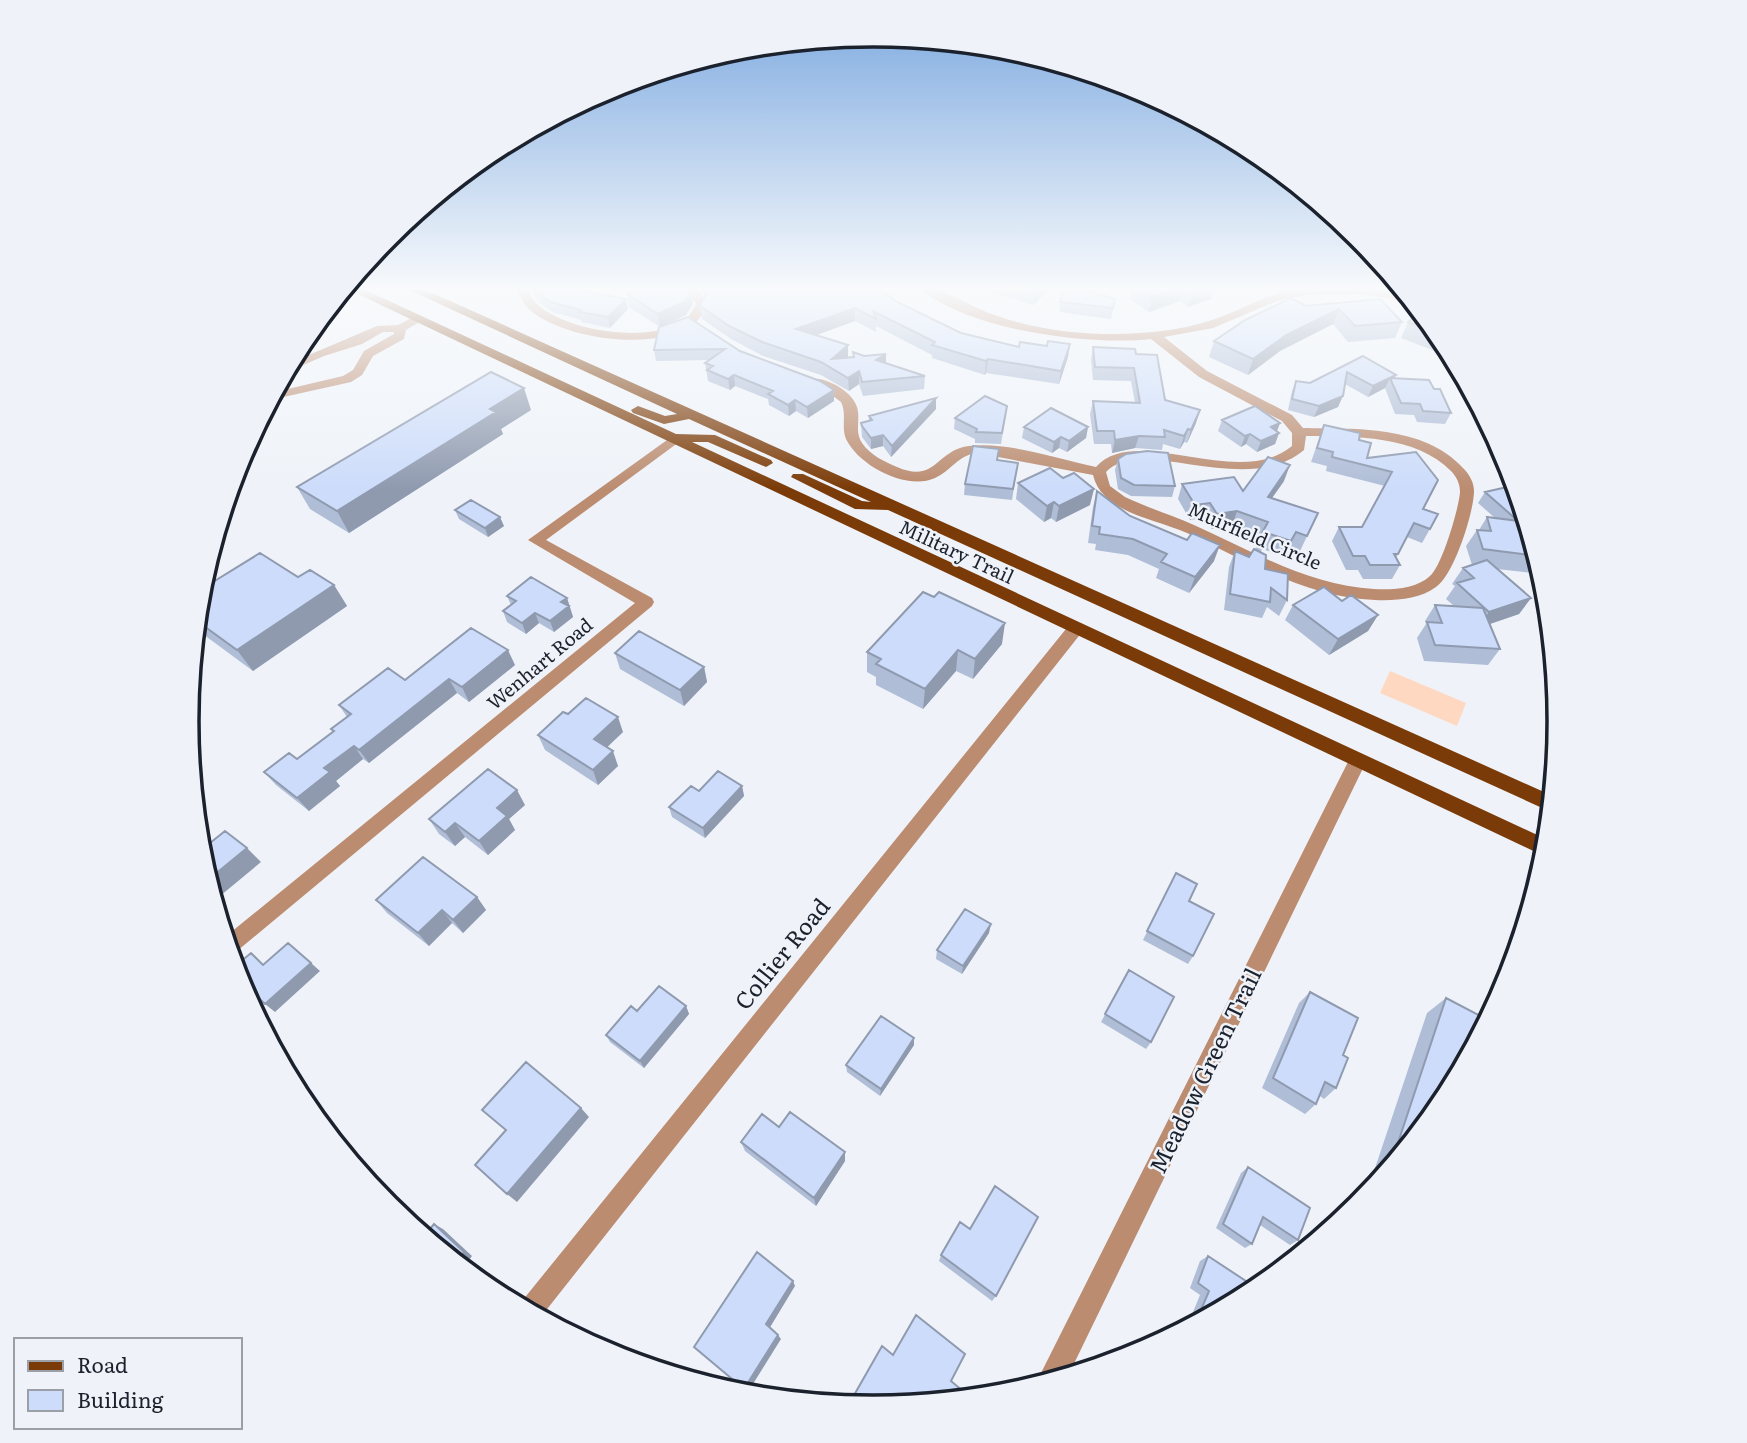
<svg xmlns="http://www.w3.org/2000/svg" width="1747" height="1443" font-family="Literata,serif">
  <style>
    .green { fill: #ffd8c2 }
    .lines { fill: none; stroke-linecap: round; stroke-linejoin: round }
    .minor { fill: #bb8c70; fill-rule: evenodd }
    .major { fill: #7b3b08; fill-rule: evenodd }
    .wall { fill: #afbdd7 }
    .shaded-wall { fill: #8f9aaf }
    .building { fill: #ccdcfa; stroke: #8f9aaf; stroke-width: 2 }
    .labels { text-anchor: middle; dominant-baseline: central; stroke-width: 5; stroke-linejoin: round; paint-order: stroke }
    .street-label { font-size: 19px; fill: #1c222d; stroke: #eff3f9 }
    .near-street-label { font-size: 23px; fill: #1c222d; stroke: #eff3f9 }
    .rim { fill: none; stroke: #1c222d; stroke-width: 3.5 }
  </style>
  <rect width="100%" height="100%" fill="#eff3f9"/>
  <path class="green" d="M1390 671 1466 703 1457 726 1380 693Z"/>
  <g class="lines">
    <path class="minor" d="M515 287H527C530 293 533 301 538 305 568 332 655 345 687 318 691 314 694 308 696 304L685 287H697L708 304C704 310 701 318 696 322 659 353 565 340 530 310 524 305 520 295 515 287Z
      M918 287C944 287 968 306 992 314 1026 327 1065 333 1102 334 1138 334 1177 332 1212 320 1239 311 1263 296 1291 290 1329 283 1370 286 1407 295L1413 302 1359 294 1306 295 1277 301 1213 328 1164 337 1207 371 1292 415 1303 428C1355 429 1424 425 1463 468 1469 474 1474 482 1474 491 1474 512 1454 575 1436 587 1420 599 1395 601 1375 600 1308 598 1246 561 1187 533 1156 519 1102 513 1093 475L977 453C958 455 951 471 935 478 907 491 859 466 846 439 841 427 847 414 841 402L829 393 809 385V379C825 376 852 391 857 407 861 420 854 431 862 443 870 455 885 462 897 467 936 484 936 450 969 446 1006 441 1059 459 1096 467 1136 422 1238 491 1292 446V433L1282 421 1199 377 1151 339C1089 346 966 330 918 287ZM1306 436C1355 437 1415 434 1452 472 1457 478 1460 484 1460 492 1459 508 1442 566 1430 576 1416 589 1392 590 1374 589 1310 586 1252 551 1194 525 1172 515 1148 508 1125 497L1110 486 1106 472C1141 434 1246 499 1304 450Z
      M417 315 421 317V321L406 330 404 339 373 356 362 375 351 382 270 400 275 392 343 376 353 370 364 351 394 334V332H383L362 344 324 356 285 373 290 363 377 326 398 325Z
      M674 435 681 439 679 442 546 540 652 598 654 602 652 606 231 956 225 937 635 603 528 540Z
      M1076 622 1082 624 1084 628 1082 632 540 1318 518 1306 1070 624Z
      M1358 753 1364 755 1367 760 1068 1376 1040 1385 1039 1381 1042 1371 1349 760 1352 755Z"/>
    <path class="major" d="M359 287 676 434 715 435 771 460 773 463 766 467 708 442H692L1548 840 1546 857 345 288Z
      M403 287H419L1553 796 1551 812 888 510 855 509 791 477 793 474H803L862 501 871 502 689 419 664 424 633 413 631 410 638 406 665 416 677 414Z"/>
  </g>
  <path class="wall" d="M530 287H577L580 290 628 309 610 328 582 322 581 320 553 312 538 302Z
    M699 287H775L780 290 897 302 961 333 1019 347 1047 346 1070 344 1068 357 1059 384 986 373 985 375 932 358V355L876 326V332L855 321 816 335 848 345V358L853 357V352L864 356 886 354V363L925 376 924 389 863 396 859 384 849 391 821 375 763 356 731 339 702 319 700 306 705 296Z
    M977 287H1048V290L1033 305 977 288Z
    M1131 287H1232L1213 293 1211 299 1188 307 1180 301 1149 312 1129 299Z
    M691 291 693 304 686 315 660 327 629 307 627 294Z
    M1115 299 1111 319 1059 312 1060 302Z
    M1380 299 1402 322 1395 338 1348 342 1333 324 1280 351 1248 375 1209 357 1214 341 1306 306Z
    M1421 312 1445 340 1454 357 1453 358 1401 338 1408 322Z
    M659 327 740 351 834 401 808 418 796 411 789 416 769 405 768 399 735 386 730 390 708 381 705 363 709 360 656 361 654 350Z
    M1093 347 1136 354 1165 400 1196 423 1187 443 1184 442 1180 449 1163 444 1162 450 1135 448 1112 453 1111 444H1094L1090 414 1093 401 1135 403 1131 381 1093 380 1091 360Z
    M1363 356 1395 378 1434 389 1451 413 1445 424 1417 422 1414 415 1395 414 1385 388 1368 397 1345 384 1338 407 1314 417 1288 410 1292 391 1296 381 1310 383Z
    M1458 367 1463 376 1455 373Z
    M936 398V409L891 457 883 446 871 449 862 437 861 423 869 421V416Z
    M1007 406 1001 444 975 443V439L954 429 955 418Z
    M531 410 501 429 503 434 349 533 310 509 297 487Z
    M1222 420 1277 431 1279 433 1275 444 1257 452 1246 444 1241 447 1218 431Z
    M1324 425 1359 440 1367 458 1416 452 1423 509 1430 529 1422 543 1407 537 1396 558 1400 565 1392 579H1363L1358 570H1346L1332 541 1339 527H1362L1385 486 1326 471 1327 466 1311 462 1319 439Z
    M1024 427H1088L1086 438 1067 452 1059 448 1052 453 1022 438Z
    M1118 459 1175 486 1172 497 1131 496 1118 489 1115 470Z
    M998 460 1018 463 1012 500 964 495 965 484Z
    M1063 478 1090 505 1056 522 1051 518 1044 522 1016 499 1018 483Z
    M1284 481 1272 498 1318 513 1300 551 1289 547 1284 556 1262 549 1261 552 1265 569 1287 600 1279 616 1267 607 1262 618 1224 610 1229 567 1235 551 1249 557 1255 550 1260 536 1232 526 1212 529 1204 518 1190 520 1178 499 1182 484 1243 491Z
    M1516 485 1540 564 1533 573 1497 569 1531 598 1519 614 1490 624 1500 649 1488 665 1424 661 1417 638 1426 624 1425 621 1435 605 1454 606 1446 599 1455 586 1452 584 1463 568 1472 565 1466 546 1477 530H1479L1487 517 1495 518 1478 503 1485 492Z
    M1097 491 1130 516 1214 561 1189 593 1156 578 1159 569 1128 555 1095 550 1096 544 1088 543 1093 507Z
    M455 510 504 526 488 537 459 519Z
    M298 577 334 585 347 606 253 671 196 629 200 590Z
    M507 596 567 598 573 617 554 632 539 623 526 634 507 622 503 611 511 605Z
    M1342 601 1378 615 1368 631 1329 655 1285 620 1293 605Z
    M1002 644 973 679 956 671 923 709 876 685V677L867 672V652Z
    M615 653 704 667 707 682 684 706 620 669Z
    M515 665 469 702 457 693 369 763 363 759 336 781 340 786 309 811 276 785 264 772 297 759 333 732 331 729 347 717 339 705 405 680Z
    M568 714 623 732 607 747 618 766 598 785 545 750 538 735Z
    M742 786 744 796 705 838 672 817 669 807 699 791Z
    M525 805 509 819 515 830 488 855 465 837 455 846 439 834 429 819Z
    M1176 873 1189 901 1193 956 1188 964 1143 940Z
    M477 897 486 910 463 933 452 923 429 946 387 913 376 900Z
    M989 933 962 974 936 959 937 950Z
    M1129 970 1151 1042 1146 1049 1101 1022Z
    M1310 992 1343 1055 1336 1088 1324 1099 1320 1096 1316 1104 1305 1114 1262 1088 1299 1003Z
    M1446 998 1444 1103 1364 1201 1427 1013Z
    M686 1006 689 1014 644 1068 610 1042 606 1035 637 1011Z
    M914 1038V1045L880 1096 847 1072 846 1065Z
    M779 1127 845 1161 816 1206 745 1151 741 1142Z
    M1248 1167 1298 1240 1290 1245 1260 1225 1252 1244 1245 1248 1216 1228 1241 1173Z
    M941 1255 996 1296 992 1301 939 1261Z
    M1208 1256 1255 1293 1186 1329 1200 1295 1190 1288 1200 1261Z
    M1166 1338 1168 1339 1157 1344 1159 1341Z"/>
  <path class="shaded-wall" d="M1037 287H1048V290L1033 305 1035 289Z
    M1180 287H1184L1180 301 1149 312 1152 297Z
    M1203 287H1232L1213 293 1211 299 1188 307 1193 291Z
    M691 291 693 304 686 315 660 327 658 314Z
    M626 299 628 309 610 328 608 317Z
    M855 308V321L797 342 796 329Z
    M1339 309 1333 324 1280 351 1248 375 1253 359 1286 335Z
    M1070 344 1068 357 1059 384 1061 371Z
    M848 345V358L832 359Z
    M886 354V367L876 360Z
    M988 359 986 373 985 375 986 361Z
    M859 371V384L849 391 848 378Z
    M734 375 735 386 730 390 728 379Z
    M1396 375 1392 383 1390 378 1385 388 1368 397 1373 386Z
    M524 388 531 410 501 429 503 434 349 533 337 511 490 409Z
    M834 390V401L808 418 807 407Z
    M1343 396 1338 407 1314 417 1319 406Z
    M936 398V409L891 457 892 446Z
    M795 400 796 411 789 416 788 405Z
    M1200 410 1196 423 1187 443 1191 430Z
    M1280 423 1276 434 1271 427Z
    M1088 427 1086 438 1067 452 1069 441Z
    M1188 429 1184 442 1180 449 1184 436Z
    M1279 433 1275 444 1257 452 1261 441Z
    M1250 434 1246 444 1241 447 1245 436Z
    M883 435V446L871 449V438Z
    M1139 436 1135 448 1112 453 1115 440Z
    M1061 437 1059 448 1052 453 1054 442Z
    M1290 465 1284 481 1262 512 1268 497Z
    M1094 489 1090 505 1056 522 1059 506Z
    M1054 502 1051 518 1044 522 1047 506Z
    M1237 511 1232 526 1212 529 1217 514Z
    M500 517 504 526 488 537 485 528Z
    M1220 545 1214 561 1189 593 1195 577Z
    M334 585 347 606 253 671 237 650Z
    M567 598 573 617 554 632 550 621 561 602Z
    M1531 598 1519 614 1478 628 1489 612Z
    M535 613 539 623 526 634 522 623Z
    M1378 615 1368 631 1329 655 1338 639Z
    M1005 623 1002 644 973 679 975 659Z
    M508 650 515 665 469 702 462 687Z
    M958 650 956 671 923 709 925 689Z
    M704 667 707 682 684 706 680 690Z
    M449 679 457 693 369 763 359 750Z
    M618 717 623 732 600 754 594 739Z
    M354 746 363 759 336 781 340 786 309 811 297 798 324 768Z
    M613 751 618 766 598 785 593 770Z
    M742 786 744 796 705 838 703 828Z
    M517 790 525 805 509 819 515 830 488 855 479 841 497 808Z
    M455 823 465 837 455 846 445 832Z
    M247 848 261 862 214 901 208 880Z
    M477 897 486 910 463 933 453 920Z
    M442 910 452 923 429 946 418 933Z
    M991 924 989 933 962 974 963 966Z
    M311 963 320 971 275 1012 265 1004Z
    M686 1006 689 1014 644 1068 640 1061Z
    M914 1038V1045L880 1096 881 1089Z
    M581 1108 589 1117 517 1202 507 1194Z
    M845 1152V1161L816 1206 814 1198Z
    M434 1224 443 1229 472 1256 463 1268 456 1262Z
    M793 1281 795 1286 769 1329 766 1324Z
    M778 1335 781 1339 748 1392 744 1389Z"/>
  <path class="building" d="M533 287H577L580 290 626 299 608 317 579 312 581 310 550 302 535 291Z
    M642 287H688L691 291 684 302 658 314 627 294Z
    M707 287H775L780 290 788 287H877L897 302 961 333 1019 347 1020 342 1047 346 1048 341 1070 344 1061 371 988 359 986 361 932 345 935 342 873 311 876 319 855 308 796 329 848 345 832 359 854 357 853 352 864 356 886 354 876 360 925 376 862 382 859 371 848 378 821 362 762 342 729 326 700 306 708 290Z
    M1064 287H1075L1115 299 1113 308 1060 302Z
    M1138 287H1180L1152 297Z
    M1187 287H1203L1193 291Z
    M1291 298 1306 306 1380 299 1402 322 1355 326 1339 309 1286 335 1253 359 1214 341 1245 320Z
    M1421 312 1439 334 1408 322Z
    M688 317 740 351 820 381 834 390 807 407 795 400 788 405 768 394 773 391 734 375 728 379 707 370 713 366 705 363 725 349 654 350 659 327Z
    M1093 347 1135 349 1136 354 1157 355 1165 400 1200 410 1191 430 1188 429 1184 436 1164 430 1165 437 1139 436 1115 440 1114 431H1097L1093 401 1140 403 1134 368 1095 367Z
    M1363 356 1396 375 1373 386 1347 372 1343 396 1319 406 1292 399 1296 381 1310 383Z
    M491 372 524 388 490 409 496 412 337 511 297 487Z
    M1390 378 1429 380 1434 389H1440L1451 413 1423 411 1420 404 1401 403Z
    M985 396 1007 406 1002 433 976 432 977 429 955 418Z
    M936 398 892 446 883 435 871 438 862 426 861 423 872 420 869 416Z
    M1255 406 1280 423 1271 427 1279 433 1261 441 1250 434 1245 436 1222 420Z
    M1051 408 1088 427 1069 441 1061 437 1054 442 1024 427Z
    M1324 425 1360 433 1359 440 1371 443 1367 458 1416 452 1438 480 1423 509 1438 514 1430 529 1414 523 1398 554H1394L1400 565H1370L1365 556H1353L1339 527H1362L1392 472 1332 457 1333 452 1317 448Z
    M973 446 999 449 997 460 1018 463 1013 489 965 484Z
    M1147 451 1168 453 1175 486 1134 485 1121 478 1118 459 1126 454Z
    M1268 457 1290 465 1268 497 1318 513 1307 536 1296 532 1291 541 1267 533V538L1261 535 1268 522 1237 511 1217 514 1210 503 1195 505 1182 484 1234 477 1243 491Z
    M1050 468 1063 478 1074 473 1094 489 1059 506 1054 502 1047 506 1018 483Z
    M1516 485 1527 522 1517 520 1485 492Z
    M1097 491 1130 516 1187 540 1192 533 1220 545 1195 577 1161 562 1167 554 1133 539 1099 534 1100 527 1092 526Z
    M471 500 500 517 485 528 455 510Z
    M1487 517 1527 522 1537 556 1483 549 1477 530 1491 531Z
    M1254 549 1266 555 1265 569 1288 574 1287 600 1271 588 1270 602 1230 594 1235 551 1249 557Z
    M260 553 298 577 310 570 334 585 237 650 197 621 200 590Z
    M1487 560 1531 598 1489 612 1457 583 1474 578 1463 568Z
    M531 577 567 598 561 602 569 606 550 621 535 613 522 623 503 611 516 601 507 596Z
    M1324 587 1342 601 1351 595 1378 615 1338 639 1293 605Z
    M923 592 934 597 939 592 1005 623 975 659 958 650 925 689 876 664 881 659 867 652Z
    M1435 605 1483 608 1500 649 1435 645 1427 622 1442 623Z
    M471 628 508 650 462 687 449 679 359 750 354 746 324 768 330 772 297 798 264 772 289 753 297 759 334 731 331 729 351 714 339 705 388 668 405 680Z
    M639 631 704 667 680 690 615 653Z
    M586 698 618 717 594 739 613 751 593 770 538 735 563 712 568 714Z
    M488 769 517 790 497 808 507 816 479 841 455 823 445 832 429 819Z
    M718 771 742 786 703 828 669 807 691 786 699 791Z
    M225 831 247 848 208 880 200 851Z
    M423 857 477 897 453 920 442 910 418 933 376 900Z
    M1176 873 1197 884 1189 901 1214 914 1193 956 1147 931Z
    M965 909 991 924 963 966 937 950Z
    M288 943 311 963 265 1004 238 979 234 967 251 953 263 965Z
    M1129 970 1174 997 1151 1042 1105 1014Z
    M659 986 686 1006 640 1061 606 1035 631 1006 637 1011Z
    M1310 992 1358 1018 1343 1055 1348 1058 1336 1088 1325 1082 1316 1104 1273 1078Z
    M1446 998 1488 1020 1444 1103 1389 1170Z
    M881 1016 914 1038 881 1089 846 1065Z
    M526 1062 581 1108 507 1194 475 1165 506 1130 482 1110Z
    M790 1112 845 1152 814 1198 741 1142 762 1114 779 1127Z
    M1248 1167 1310 1208 1298 1240 1263 1217 1252 1244 1223 1224Z
    M995 1186 1038 1217 996 1296 941 1255 960 1222 970 1229Z
    M434 1224 464 1252 456 1262 424 1236Z
    M757 1252 793 1281 766 1324 778 1335 744 1389 694 1347Z
    M1208 1256 1258 1289 1255 1293 1195 1324 1209 1291 1198 1283Z
    M916 1315 965 1354 951 1381 971 1398 873 1408 852 1406 849 1404 882 1346 893 1355Z"/>
  <linearGradient id="sky" x2="0" y2="1"><stop stop-color="#7ba8df"/><stop offset="0.59" stop-color="#f8fafc"/><stop offset="1" stop-color="#f8fafc" stop-opacity="0"/></linearGradient>
  <rect width="1747" height="489" fill="url(#sky)"/>
  <g class="labels">
    <g class="street-label">
      <text transform="translate(1255 535) rotate(23)">Muirfield Circle</text>
      <text transform="translate(957 551) rotate(25)">Military Trail</text>
      <text transform="translate(539 663) rotate(-40)">Wenhart Road</text>
    </g>
    <g class="near-street-label">
      <text transform="translate(781 953) rotate(-51)">Collier Road</text>
      <text transform="translate(1204 1070) rotate(-64)">Meadow Green Trail</text>
    </g>
  </g>
  <path d="M0 0H1747V1443H0ZM199 721a674 674 0 1 1 1348 0a674 674 0 1 1-1348 0Z" fill="#eff3f9" fill-rule="evenodd"/>
  <path class="rim" d="M199 721a674 674 0 1 1 1348 0a674 674 0 1 1-1348 0Z"/>
  <rect x="14" y="1338" width="228" height="91" fill="#eff3f9" stroke="#9b9fa7" stroke-width="2"/>
  <rect x="28" y="1361" width="35" height="10" fill="#7b3b08" stroke="#9b9fa7" stroke-width="2"/>
  <text x="77" y="1373" font-size="21" fill="#1c222d">Road</text>
  <rect x="28" y="1390" width="35" height="21" fill="#ccdcfa" stroke="#9b9fa7" stroke-width="2"/>
  <text x="77" y="1408" font-size="21" fill="#1c222d">Building</text>
</svg>
